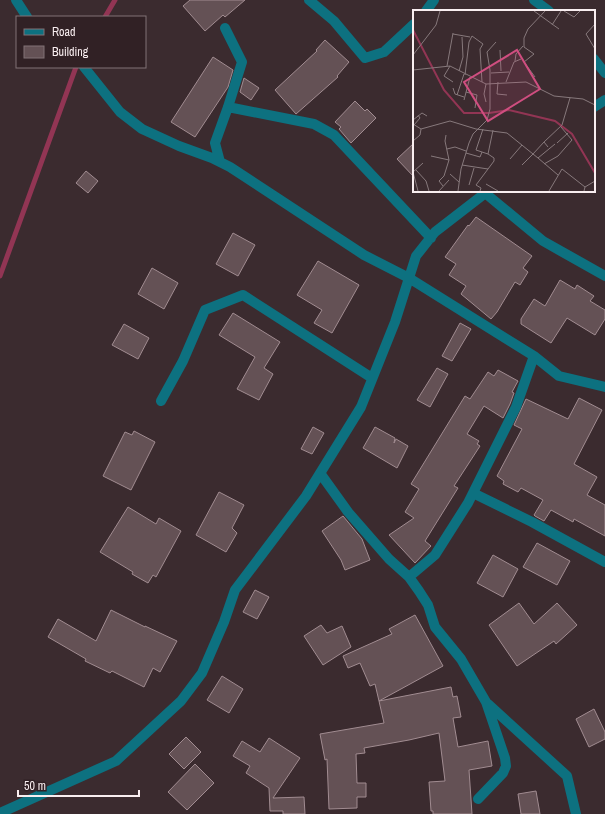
<svg xmlns="http://www.w3.org/2000/svg" width="605" height="814" font-family="'Archivo Narrow',sans-serif">
  <style>
    .lines { fill: none; stroke-linecap: round; stroke-linejoin: round }
    .stream { stroke: #923554; stroke-width: 5 }
    .building { fill: #645155; stroke: #a18c91 }
    .minor { stroke: #0d7180; stroke-width: 10 }
    .inset-river { fill: none; stroke: #923554; stroke-width: 2 }
    .inset-road { fill: none; stroke: #87797c; stroke-width: 1 }
    .view { fill: #d04e80; fill-opacity: 0.15; stroke: #d04e80; stroke-width: 2 }
    .inset-edge { fill: none; stroke: #f9eef0; stroke-width: 2 }
  </style>
  <rect width="100%" height="100%" fill="#3b2b2f"/>
  <g class="lines">
    <path class="stream" d="M105 17 115 0
      M0 276 76 67"/>
  </g>
  <path class="building" d="M190 0H245L225 17 223 15 205 31 183 6Z
    M325 40 349 62 337 76 338 77 296 114 275 90 317 51 316 50Z
    M213 57 233 70 228 87 195 137 171 122Z
    M244 78 259 88 251 100 240 92Z
    M355 101 365 111 367 109 376 118 351 143 339 129 341 127 335 122Z
    M414 143V177L397 159Z
    M86 171 98 181 88 193 76 183Z
    M476 217 532 256 523 268 528 272 520 285 515 282 497 312 491 319 461 294 466 286 449 275 456 264 445 257 468 225 469 226Z
    M233 233 255 245 238 276 216 264Z
    M318 261 359 285 332 333 314 323 322 310 297 295Z
    M152 268 178 283 164 309 138 294Z
    M560 280 575 289 577 285 594 296 590 301 605 310V319L595 335 567 318 551 343 521 324V319L534 299 545 306Z
    M233 313 280 342 264 368 273 374 259 400 237 389 255 357 219 335Z
    M460 323 471 329 452 361 442 356Z
    M124 324 149 338 138 359 112 345Z
    M437 368 448 374 430 407 417 400Z
    M498 370 518 381 512 392 514 393 510 404 503 418 484 406 467 434 479 441 477 444 480 446 454 486 458 488 425 541 431 546 415 563 389 535 414 518 405 512 419 489 411 484 465 396 470 399 488 372 494 376Z
    M579 398 602 410 574 464 597 477 587 495 605 505V536L574 519 573 522 551 510 544 521 535 516 534 515 543 500 521 488 518 492 503 484 504 481 497 476 522 429 514 425 526 399 568 419Z
    M313 427 324 433 312 454 301 449Z
    M375 427 395 438 394 443 396 439 408 446 397 468 363 448Z
    M134 431 155 442 131 490 103 476 125 432 132 435Z
    M219 492 244 505 232 528 237 533 226 552 196 535Z
    M128 507 156 524 159 518 181 531 156 577 153 575 148 583 132 574 133 572 100 552Z
    M343 516 362 539 370 560 345 570 341 560 322 531Z
    M537 543 570 561 557 585 523 567Z
    M493 555 518 569 503 597 477 583Z
    M255 590 269 597 257 619 243 612Z
    M519 603 534 624 557 603 577 625 556 644 554 641 517 666 489 625Z
    M111 610 145 627V626L177 641 160 672 153 668 144 687 112 671 110 673 85 661 86 659 48 637 58 619 96 641Z
    M415 615 443 666 379 701 375 684 370 686 360 663 348 668 343 656 392 634 389 629Z
    M321 625 327 633 342 626 351 647 323 665 304 636Z
    M222 676 243 689 229 713 207 700Z
    M451 687 453 697 457 696 461 717 453 718 458 747 488 741 492 766 469 770 472 814H433V811H431L429 782 445 781 439 733 409 740 364 748 365 753 356 754 357 783H366V797H357V808L329 809 327 759 325 760 320 734 384 723 379 701Z
    M594 709 605 732V739L589 747 576 719Z
    M186 737 201 752 184 769 169 754Z
    M269 738 300 758 273 798 304 797 305 814H283V811H270L269 788 246 773 250 766 233 756 242 741 260 752Z
    M195 764 214 783 187 810 168 792Z
    M536 791 540 814H521L518 794Z"/>
  <g class="lines">
    <path class="minor" d="M16 0 27 17
      M309 0 334 21 365 58 384 52 414 24
      M534 0 549 11
      M426 11 434 0
      M594 59 605 73
      M84 67 120 112 142 129 179 146 212 158 230 167 364 255 409 278 534 356 559 376 605 387
      M228 107 314 124 334 135 431 238
      M594 107 605 100
      M220 162 215 143 228 107 242 62 225 28
      M485 193 543 241 605 276
      M161 401 183 361 205 310 243 295 372 378
      M320 473 348 512 389 559 409 577 419 591 428 605 435 627 461 659 486 702 505 758 506 766 503 773 478 799
      M473 493 532 522 605 562
      M409 577 435 555 468 503 516 407 534 356
      M488 704 567 776 576 814
      M0 813 116 761 181 701 202 673 224 622 235 590 306 496 361 407 395 322 416 256 435 232 488 191"/>
  </g>
  <g transform="translate(413 10)">
    <rect width="182" height="182" fill="#3b2b2f"/>
    <path class="inset-river" d="M0 20 31 80 51 103H76L96 100 142 111 159 124 182 163"/>
    <path class="inset-road" d="M121 1 146 19M151 1 161 7 167 1M182 14 173 24 182 39M139 15 148 1M40 24 57 27M87 40 88 61M0 45 23 15 27 1M102 51 103 44 110 36M34 56 40 23M37 56 31 66 40 72M0 60 37 56 73 74 113 72 141 86 170 89 182 95M46 61 50 47 49 27M78 63 96 62M52 65 56 32 59 26 70 34 67 39 69 72M122 67 111 52 121 44 111 37V28L115 19 132 1M85 72 84 84 94 85M93 72 101 52 108 49M40 78 42 84 51 87M53 82 64 85 62 98M44 85 51 64M51 90 57 67M73 92 71 84 73 74M0 110 9 103 14 106M0 114 8 119 7 125 0 131M1 115 7 108 5 105M8 119 37 111 63 119 94 123 120 144 131 132 135 137M33 125 32 131 36 150M131 132 149 115 157 88M144 133 155 123M142 134 125 148 145 165M34 139 42 137 53 141M69 142 63 140 70 119M53 143 67 147 69 142 75 144M18 146 36 150 31 166 26 171 30 176M97 149 109 135M131 154 145 146 159 130 148 117M49 155 75 159M109 155 120 144 125 148M3 160 13 171 16 181M0 162 5 181M0 162 10 153M37 164 46 172M73 174 85 181M56 175 61 158M26 181 36 170M45 181 48 159 56 133 60 124 74 110 77 99V60L74 42 83 32M67 181 68 178 63 175 81 151V148L75 144 80 120M136 181 149 159 172 177M171 181 172 177 182 171"/>
    <path class="view" d="M104 40 127 79 75 111 51 72Z"/>
    <rect width="182" height="182" class="inset-edge"/>
  </g>
  <rect x="16" y="16" width="130" height="52" fill="#312125" stroke="#817376"/>
  <rect x="24" y="29" width="20" height="6" fill="#0d7180" stroke="#817376"/>
  <text x="52" y="36" font-size="12" fill="#f9eef0">Road</text>
  <rect x="24" y="46" width="20" height="12" fill="#645155" stroke="#817376"/>
  <text x="52" y="56" font-size="12" fill="#f9eef0">Building</text>
  <path d="M18 790v6h121v-6" fill="none" stroke="#f9eef0" stroke-width="2"/>
  <text x="24" y="790" font-size="12" fill="#f9eef0" stroke="#312125" stroke-width="3" paint-order="stroke">50 m</text>
</svg>
